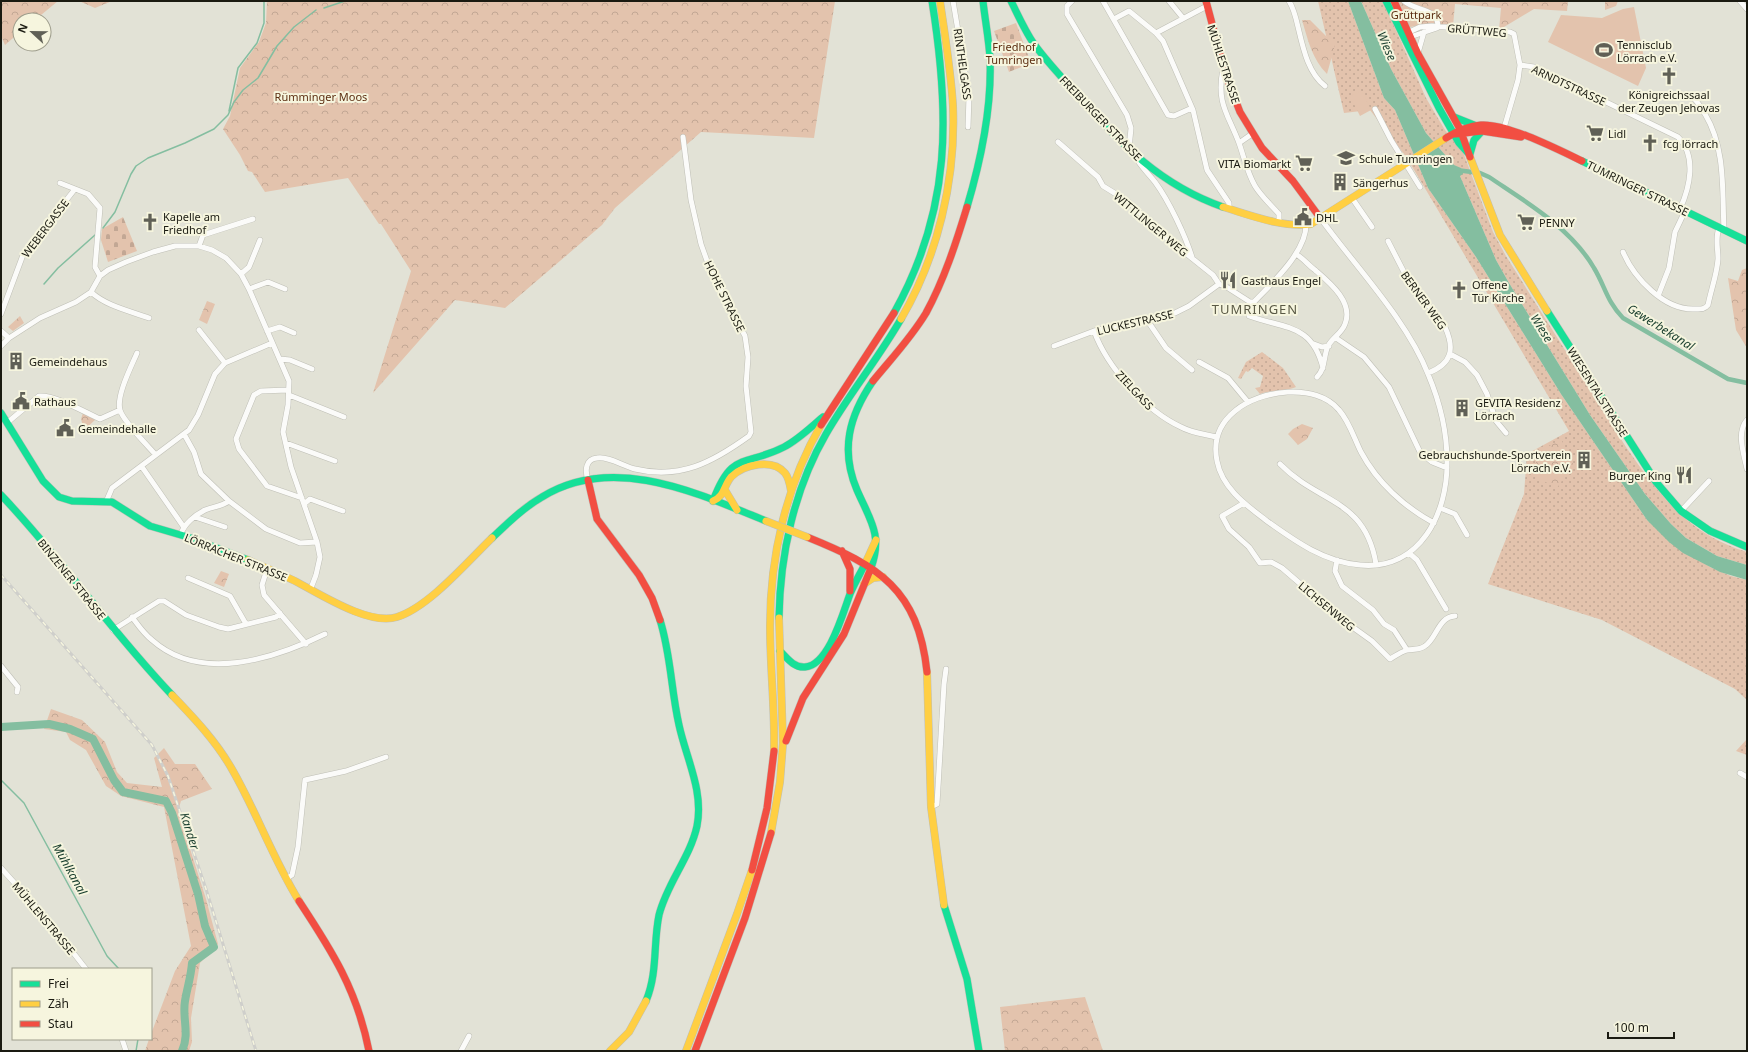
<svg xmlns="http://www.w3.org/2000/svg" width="1748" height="1052" font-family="'Noto Sans',sans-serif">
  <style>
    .grass { fill: url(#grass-dots) }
    .forest { fill: url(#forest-crowns) }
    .cemetery { fill: url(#cemetery-stones) }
    .pitch { fill: #e3c3ad }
    .water { fill: #84bea0 }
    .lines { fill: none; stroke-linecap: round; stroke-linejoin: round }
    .stream { stroke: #84bea0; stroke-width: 1.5 }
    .canal { stroke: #84bea0; stroke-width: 4.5 }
    .river { stroke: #84bea0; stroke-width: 8 }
    .street-casing { stroke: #bfbfb6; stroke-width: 6 }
    .fast-casing { stroke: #bfbfb6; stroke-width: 8 }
    .slow-casing { stroke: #bfbfb6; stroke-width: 8 }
    .jam-casing { stroke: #bfbfb6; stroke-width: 8 }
    .street { stroke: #fbfbf9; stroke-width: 5 }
    .fast { stroke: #16e098; stroke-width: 7 }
    .slow { stroke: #ffcf43; stroke-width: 7 }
    .jam { stroke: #f24e42; stroke-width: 7 }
    .rail-casing { stroke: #cfcfcb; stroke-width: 3 }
    .rail { stroke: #f6f5de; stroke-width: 1.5; stroke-dasharray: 4.5; stroke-linecap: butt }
    .slow-bridge-casing { stroke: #bfbfb6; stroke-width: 8; stroke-linecap: butt }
    .slow-bridge { stroke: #ffcf43; stroke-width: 7 }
    .labels { text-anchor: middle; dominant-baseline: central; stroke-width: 4; stroke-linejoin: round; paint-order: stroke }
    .park-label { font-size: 11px; fill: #5c2e11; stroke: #f6f5de }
    .street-label { font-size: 11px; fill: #1a1a11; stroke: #f6f5de }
    .poi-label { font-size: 11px; fill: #1a1a11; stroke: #f6f5de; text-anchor: start }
    .water-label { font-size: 12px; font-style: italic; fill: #183d2d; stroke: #f6f5de }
    .quarter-label { font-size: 13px; letter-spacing: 1px; fill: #5a5945; stroke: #f6f5de }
  </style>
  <defs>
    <pattern id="grass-dots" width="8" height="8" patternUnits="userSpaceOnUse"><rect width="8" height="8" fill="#e3c3ad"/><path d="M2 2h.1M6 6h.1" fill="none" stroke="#c2a794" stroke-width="1.8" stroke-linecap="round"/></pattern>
    <pattern id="forest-crowns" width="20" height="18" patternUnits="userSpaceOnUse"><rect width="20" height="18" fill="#e3c3ad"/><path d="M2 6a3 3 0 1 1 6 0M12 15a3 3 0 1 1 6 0" fill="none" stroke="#c2a794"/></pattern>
    <pattern id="cemetery-stones" width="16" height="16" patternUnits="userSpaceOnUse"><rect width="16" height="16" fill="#e3c3ad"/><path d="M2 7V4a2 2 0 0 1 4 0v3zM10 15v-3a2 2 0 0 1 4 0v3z" fill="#c2a794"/></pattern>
  </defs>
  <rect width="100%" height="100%" fill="#e2e2d6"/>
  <path class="grass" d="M1318 1H1348L1384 98 1395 110 1428 188 1476 257 1561 394 1647 520 1710 567 1731 576 1747 580V700L1735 689 1602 620 1488 584 1524 494 1527 454 1569 431 1407 158 1370 110 1344 113Z
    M1361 1H1383L1426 98 1445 130 1463 152 1493 232 1506 256 1626 447C1660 496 1688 534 1747 552V565L1717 556 1686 538 1671 524 1645 494 1590 415 1509 283 1496 260 1460 176 1459 168 1454 165 1426 133 1391 69Z
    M1262 352 1283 368 1296 387C1287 391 1270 390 1260 394L1255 388 1260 387 1263 376 1252 368 1248 372 1246 371 1241 379 1238 378 1246 362Z
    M1747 739V755L1736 751Z"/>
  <path class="forest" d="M1 1H58L35 20H20V32L5 45 1 36Z
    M79 1H112L95 8Z
    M267 1H835L814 138 701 132 615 208 602 225 505 308 455 300 373 393 411 271 381 224H379L348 178 265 192 252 172 248 171 240 155 223 129 230 116 240 68 259 42 266 23Z
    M1395 1H1568L1567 11 1534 9 1499 30 1501 8 1455 4 1453 26 1432 23 1410 27Z
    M1605 1H1618L1616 6 1605 10Z
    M1302 20H1310L1335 45 1327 74C1312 59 1308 40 1302 20Z
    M1747 268V348L1736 330 1728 278 1738 281 1742 270Z
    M207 301 215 304 207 324 199 320Z
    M20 316 24 323 13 331 8 327Z
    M83 413 95 420 84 430 81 419Z
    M1302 424 1313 428 1307 439 1298 445 1288 434 1293 429Z
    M1561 439 1573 464 1557 488 1536 477V454Z
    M221 571 229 574 224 587 214 583Z
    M51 709 82 720 105 742 117 772 127 783 162 787 154 758 164 748 175 764H195L212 789 181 801 178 811 206 899 218 944 200 963 191 1018 192 1042 189 1051H145L149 1039H151V1034L175 971 191 946 164 807 121 796 106 786 86 750 70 740 66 732 44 729Z
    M1085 997 1103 1051H1005L1000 1007Z"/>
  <path class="cemetery" d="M1016 23 1031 63 1009 72 994 31Z
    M123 217 137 251 108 262 101 240 102 229Z"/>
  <path class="pitch" d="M1634 7 1646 68 1638 86 1548 42 1561 15 1602 18 1623 9Z
    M1362 91 1371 110 1360 116 1350 96Z"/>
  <path class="water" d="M1348 1H1361L1391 69 1426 133 1454 165 1461 168 1463 174 1460 176 1496 260 1509 283 1590 415 1645 494 1671 524 1686 538 1717 556 1747 565V580L1720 572 1683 553 1669 542 1647 520 1561 394 1476 257 1428 188 1395 110 1384 98Z"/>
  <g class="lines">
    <path class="stream" d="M324 8 345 1
      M229 111 238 68 257 43 264 23V1
      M103 228 115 212 131 174 136 166 148 158 185 143 214 129 228 115 234 102 243 90 258 78 277 46 294 27 316 10
      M44 284 58 268 95 235
      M1 780 24 803 107 956 119 969
      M136 1051 138 1039"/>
    <path class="canal" d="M1456 170 1480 173 1489 177C1526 202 1571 228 1594 268 1605 286 1607 302 1623 318L1728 379 1747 383"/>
    <path class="river" d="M1 727 49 724 70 729 93 739 114 780 123 792 166 801 172 813 198 894 205 926 214 947 192 963C191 977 187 988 185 1001 182 1018 190 1034 182 1051"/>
    <g class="street-casing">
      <path id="street" d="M953 1 969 96 968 127
        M1072 1 1067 6V14L1127 115 1131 128 1129 149
        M1103 1 1168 115 1174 116 1192 108
        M1169 1 1183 18
        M1289 1C1294 9 1296 18 1298 27 1303 48 1308 73 1325 86
        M1404 1C1416 12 1438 7 1438 27
        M1740 1 1747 9
        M1114 19 1129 11 1156 33 1163 41 1193 110 1207 170 1229 203V209
        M1156 33 1207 6
        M1407 33 1420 27 1432 26 1510 32 1514 34 1520 65 1518 80 1504 128
        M1410 37 1437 28
        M1418 53 1424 32
        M1520 65 1534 67 1678 137C1697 156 1690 187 1680 209
        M1223 69C1216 103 1228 114 1239 143 1244 157 1247 172 1255 186 1261 196 1271 205 1279 214V222
        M1692 97C1698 101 1701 108 1705 114 1726 149 1722 191 1724 230
        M1375 109 1391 140 1420 187
        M1058 142 1098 177 1103 186 1129 202 1158 231 1213 275 1219 284
        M1239 143 1252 134
        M1135 156C1140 166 1148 173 1155 182 1169 201 1185 235 1192 257
        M60 183 88 194 100 208 95 267 100 276
        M1352 198 1372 227
        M1321 219C1355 266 1407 320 1428 374 1439 400 1447 432 1447 461 1448 513 1420 571 1360 565 1324 562 1295 541 1267 521 1246 505 1222 488 1217 461 1213 441 1219 424 1235 411 1259 390 1316 382 1339 410 1349 421 1354 438 1361 452 1377 482 1404 507 1434 523
        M1388 241 1406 276 1445 327C1455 349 1452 364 1428 373
        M199 246 203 235 253 219
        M1623 252C1634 278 1664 310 1694 309 1700 309 1704 310 1708 305 1711 290 1717 274 1718 259 1718 248 1715 238 1719 228
        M1296 254C1304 259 1308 265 1315 270 1329 282 1354 302 1345 324 1342 333 1332 338 1328 346 1323 357 1326 368 1317 377
        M241 274 249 267 260 240
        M249 289 268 282 285 289
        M91 292C106 306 130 311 149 318
        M1658 296 1669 268 1675 232 1685 211
        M1250 302 1249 316C1286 329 1312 324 1323 368
        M1 314 23 255 75 189
        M1147 320 1166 348 1192 370
        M199 330 225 363
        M1 331 9 338
        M267 331 280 327 294 333
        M1094 331C1107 367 1146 411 1181 427 1192 433 1204 434 1216 437
        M1336 338 1364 357 1389 387 1420 452 1432 462 1447 468
        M1314 344 1322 347 1329 346
        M1 346 9 338 40 318 76 302 91 292 100 276 108 270 126 262 153 252 175 246H199L212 250 226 258 241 274 249 289 289 381 288 405 283 432 291 467 317 542 320 557 316 575 311 588
        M1054 346 1094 331 1175 313 1189 306 1219 284 1225 286 1250 302H1254C1272 283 1306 252 1306 225
        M137 353C131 367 116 396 120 410 123 421 147 445 155 454
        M1450 354 1465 362 1477 375 1487 394 1496 421 1506 433
        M280 359 290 360 312 369
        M1199 362 1228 378 1248 402
        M288 390 261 391 254 395 236 439 239 449 267 486 302 498
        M289 395 344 417
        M1747 420C1736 432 1744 455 1747 469
        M8 422 39 396C56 395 84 412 100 419L120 410
        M184 434 194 452 201 474 229 501 266 529 300 543 317 542
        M286 443 335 461
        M1280 464C1319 504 1365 498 1376 564
        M142 467 183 526
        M588 480C585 471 585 459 597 458 608 456 623 466 635 469 680 480 713 462 749 436L751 432 746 386 748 357 745 336 711 272 701 244 691 200 683 137
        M106 502 112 488 189 430 198 415 215 374 225 363 272 343
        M1244 503 1222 516 1229 529 1249 547 1260 563 1271 562 1282 568 1340 618 1372 641 1390 659C1395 656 1401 652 1407 650 1414 649 1420 650 1425 646 1437 638 1438 617 1455 616
        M304 504 310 499 343 511
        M1440 508 1455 514 1467 535
        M1681 511 1709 481
        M195 517 225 527
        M181 534C184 524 195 515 205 510 214 506 221 507 229 501
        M1409 553 1417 560 1446 609
        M1337 560 1335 571 1342 586 1373 610 1384 624 1394 630 1407 650
        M267 569 262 585 264 595 306 644
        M188 578 230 596 246 624
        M132 617C138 625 144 634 152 640 200 683 274 659 325 634
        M113 630 159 601H164L186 615 219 627 228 629 276 617 280 613
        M1 666 18 687 17 692
        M1740 773 1747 777
        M931 807 937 804 944 684 946 669
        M1 868 46 918 86 969
        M286 879 292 875 298 847 305 780 346 771 386 757
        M122 1039 126 1051
        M461 1051 469 1036"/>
    </g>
    <g class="fast-casing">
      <path id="fast" d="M1011 1C1018 15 1025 31 1034 44 1047 62 1063 78 1077 95 1121 144 1160 185 1223 207
        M1386 1 1439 108 1459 143 1468 153
        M1454 117 1474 125
        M1470 154 1474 140 1482 131
        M1582 161 1747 241
        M967 207C981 160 992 109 990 59 989 40 985 20 983 1
        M1547 311 1656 482 1681 511 1710 531 1747 547
        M894 313C952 209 950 114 932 1
        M1 413 43 481 59 497 72 501 112 502 150 526 191 538 248 560
        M1 495C62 559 111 631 172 695
        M713 501C732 450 745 467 784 447 798 440 811 427 823 417
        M492 538C508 523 523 508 542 497 613 453 697 493 766 521
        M871 568C883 535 870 520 857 490 840 450 849 416 873 381
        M779 618C780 555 794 489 826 434 849 394 878 359 901 319
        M780 651C787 658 794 668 805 667 829 665 843 613 850 594 854 584 860 574 865 564
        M944 905 967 979 979 1051
        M646 1001C658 972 653 944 659 915 667 883 690 858 697 826 704 791 686 758 679 725 671 690 671 655 660 620"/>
    </g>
    <g class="slow-casing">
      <path id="slow" d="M1470 157 1500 235 1547 311
        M1223 207C1250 215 1282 228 1311 224L1446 138
        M901 319C938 256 956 179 953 106 951 71 945 36 940 1
        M725 490 737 510
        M713 501C725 496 724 485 731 477 744 464 773 458 785 473 789 478 790 485 791 491
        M248 560C264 567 280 574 295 581 320 594 369 626 397 617 429 607 467 562 492 538
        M865 564 876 540
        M864 584 873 578 883 577
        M927 672 931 807 944 905
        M172 695C194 718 217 742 233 771 257 813 273 859 299 901
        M774 751C775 709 770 668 770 626 770 557 786 485 821 425
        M771 833 780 782 783 743 779 618
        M610 1051 629 1032 646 1001
        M686 1051 737 914 752 870"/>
    </g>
    <g class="jam-casing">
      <path id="jam" d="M1206 1 1226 76 1240 112 1262 148 1293 181 1321 219
        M1394 1 1418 54 1460 129 1470 157
        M1456 134 1482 131 1521 137
        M1446 138C1457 131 1467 126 1481 125 1506 123 1559 150 1582 161
        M873 381C891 359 911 338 926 313 944 280 956 243 967 207
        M821 425 894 313
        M588 480 597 519 639 575 652 598 660 620
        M807 537C879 566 918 589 927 672
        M842 551 850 569V591
        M786 741 803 698 844 634 871 568
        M752 870 767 808 774 751
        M299 901C332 951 357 990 369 1051
        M695 1051 745 918 771 833"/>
    </g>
    <use href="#street" class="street"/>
    <use href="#fast" class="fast"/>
    <use href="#slow" class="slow"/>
    <use href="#jam" class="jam"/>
    <g class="rail-casing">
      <path id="rail" d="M1 575 152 745 168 776 206 889 256 1051"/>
    </g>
    <use href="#rail" class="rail"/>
    <g class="slow-bridge-casing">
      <path id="slow-bridge" d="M766 521 807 537"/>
    </g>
    <use href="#slow-bridge" class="slow-bridge"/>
  </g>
  <defs>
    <g id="stadium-bare" transform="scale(1.38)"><path d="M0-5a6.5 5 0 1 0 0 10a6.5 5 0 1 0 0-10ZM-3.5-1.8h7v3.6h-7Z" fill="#606056" stroke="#f6f5de" stroke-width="2.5" paint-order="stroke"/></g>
    <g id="church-bare" transform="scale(1.38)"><path d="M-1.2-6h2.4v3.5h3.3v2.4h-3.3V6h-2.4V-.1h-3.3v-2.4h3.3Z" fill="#606056" stroke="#f6f5de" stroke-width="2.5" paint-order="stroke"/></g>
    <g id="supermarket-bare" transform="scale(1.38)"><path d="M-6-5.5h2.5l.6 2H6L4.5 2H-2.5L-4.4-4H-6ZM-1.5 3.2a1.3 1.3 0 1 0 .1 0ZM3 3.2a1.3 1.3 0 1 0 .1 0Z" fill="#606056" stroke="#f6f5de" stroke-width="2.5" paint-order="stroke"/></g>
    <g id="school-bare" transform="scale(1.38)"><path d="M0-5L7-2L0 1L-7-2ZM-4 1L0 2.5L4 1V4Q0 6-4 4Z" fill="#606056" stroke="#f6f5de" stroke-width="2.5" paint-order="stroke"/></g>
    <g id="building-bare" transform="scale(1.38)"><path d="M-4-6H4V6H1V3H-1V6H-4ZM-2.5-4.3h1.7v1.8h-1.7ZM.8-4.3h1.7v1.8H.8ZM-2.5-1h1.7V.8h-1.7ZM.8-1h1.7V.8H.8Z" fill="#606056" stroke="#f6f5de" stroke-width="2.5" paint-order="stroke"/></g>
    <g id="civic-bare" transform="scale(1.38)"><path d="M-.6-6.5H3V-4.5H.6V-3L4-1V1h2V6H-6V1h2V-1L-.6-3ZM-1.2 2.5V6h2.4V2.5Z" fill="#606056" stroke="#f6f5de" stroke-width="2.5" paint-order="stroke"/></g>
    <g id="restaurant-bare" transform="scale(1.38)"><path d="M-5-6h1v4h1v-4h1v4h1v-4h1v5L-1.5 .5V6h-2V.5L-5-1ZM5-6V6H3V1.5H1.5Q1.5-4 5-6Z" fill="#606056" stroke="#f6f5de" stroke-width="2.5" paint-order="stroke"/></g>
  </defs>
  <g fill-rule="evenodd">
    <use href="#stadium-bare" x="1604" y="50"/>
    <use href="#church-bare" x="1669" y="76"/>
    <use href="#supermarket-bare" x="1595" y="133"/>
    <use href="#church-bare" x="1650" y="143"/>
    <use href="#school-bare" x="1346" y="158"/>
    <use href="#supermarket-bare" x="1304" y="163"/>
    <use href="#building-bare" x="1340" y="182"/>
    <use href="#civic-bare" x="1303" y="217"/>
    <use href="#church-bare" x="150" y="222"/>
    <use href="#supermarket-bare" x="1526" y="222"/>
    <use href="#restaurant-bare" x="1228" y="280"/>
    <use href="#church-bare" x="1459" y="290"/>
    <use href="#building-bare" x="16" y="361"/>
    <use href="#civic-bare" x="21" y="401"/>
    <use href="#building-bare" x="1462" y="408"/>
    <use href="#civic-bare" x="65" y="428"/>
    <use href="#building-bare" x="1584" y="460"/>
    <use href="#restaurant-bare" x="1684" y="475"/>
  </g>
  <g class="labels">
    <g class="park-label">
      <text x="1416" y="14">Grüttpark</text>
      <text x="1014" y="46">Friedhof<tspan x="1014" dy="13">Tumringen</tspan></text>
      <text x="321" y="96">Rümminger Moos</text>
    </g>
    <g class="street-label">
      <text transform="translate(1477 30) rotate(5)">GRÜTTWEG</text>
      <text transform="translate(963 64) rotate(82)">RINTHELGASS</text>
      <text transform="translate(1224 64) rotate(72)">MÜHLESTRASSE</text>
      <text transform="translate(1569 85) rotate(25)">ARNDTSTRASSE</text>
      <text transform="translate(1101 118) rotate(46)">FREIBURGER STRASSE</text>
      <text transform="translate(1638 188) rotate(26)">TUMRINGER STRASSE</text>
      <text transform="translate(1151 224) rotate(40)">WITTLINGER WEG</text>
      <text transform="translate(45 228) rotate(-53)">WEBERGASSE</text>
      <text transform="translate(725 296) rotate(64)">HOHE STRASSE</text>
      <text transform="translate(1424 300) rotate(54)">BERNER WEG</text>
      <text transform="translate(1135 322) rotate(-13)">LUCKESTRASSE</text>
      <text transform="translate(1135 390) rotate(47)">ZIELGASS</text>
      <text transform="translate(1598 392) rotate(58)">WIESENTALSTRASSE</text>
      <text transform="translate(236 557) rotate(22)">LÖRRACHER STRASSE</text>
      <text transform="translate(72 579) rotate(51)">BINZENER STRASSE</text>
      <text transform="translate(1327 606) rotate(40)">LICHSENWEG</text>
      <text transform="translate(44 918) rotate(50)">MÜHLENSTRASSE</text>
    </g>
    <g class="poi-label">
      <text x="1617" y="44">Tennisclub<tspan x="1617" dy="13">Lörrach e.V.</tspan></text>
      <text x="1669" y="94" text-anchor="middle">Königreichssaal<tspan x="1669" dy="13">der Zeugen Jehovas</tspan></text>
      <text x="1608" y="133">Lidl</text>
      <text x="1663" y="143">fcg lörrach</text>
      <text x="1359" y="158">Schule Tumringen</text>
      <text x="1291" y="163" text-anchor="end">VITA Biomarkt</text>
      <text x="1353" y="182">Sängerhus</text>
      <text x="163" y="216">Kapelle am<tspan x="163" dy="13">Friedhof</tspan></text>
      <text x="1316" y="217">DHL</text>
      <text x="1539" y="222">PENNY</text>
      <text x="1241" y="280">Gasthaus Engel</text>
      <text x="1472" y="284">Offene<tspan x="1472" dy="13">Tür Kirche</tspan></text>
      <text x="29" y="361">Gemeindehaus</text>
      <text x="34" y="401">Rathaus</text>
      <text x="1475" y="402">GEVITA Residenz<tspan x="1475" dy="13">Lörrach</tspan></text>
      <text x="78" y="428">Gemeindehalle</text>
      <text x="1571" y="454" text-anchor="end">Gebrauchshunde-Sportverein<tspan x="1571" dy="13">Lörrach e.V.</tspan></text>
      <text x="1671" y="475" text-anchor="end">Burger King</text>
    </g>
    <g class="water-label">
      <text transform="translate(1387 46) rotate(67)">Wiese</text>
      <text transform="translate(1661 327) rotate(32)">Gewerbekanal</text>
      <text transform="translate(1542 328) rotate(58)">Wiese</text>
      <text transform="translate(190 831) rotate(73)">Kander</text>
      <text transform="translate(70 869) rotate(61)">Mühlkanal</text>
    </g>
    <g class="quarter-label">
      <text x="1255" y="309">TUMRINGEN</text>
    </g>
  </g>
  <rect width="1748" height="1052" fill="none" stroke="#1a1a11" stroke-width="4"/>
  <rect x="12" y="968" width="140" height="72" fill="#f6f5de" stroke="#9e9d8c"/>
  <rect x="20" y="981" width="20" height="6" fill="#16e098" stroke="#9e9d8c"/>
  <text x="48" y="988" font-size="12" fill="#1a1a11">Frei</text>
  <rect x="20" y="1001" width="20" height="6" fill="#ffcf43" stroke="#9e9d8c"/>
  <text x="48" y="1008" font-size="12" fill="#1a1a11">Zäh</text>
  <rect x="20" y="1021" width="20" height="6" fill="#f24e42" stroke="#9e9d8c"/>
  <text x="48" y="1028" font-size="12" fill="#1a1a11">Stau</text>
  <g transform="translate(32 32) rotate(292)"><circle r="19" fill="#f6f5de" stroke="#9e9d8c"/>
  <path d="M0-3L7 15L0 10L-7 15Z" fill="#606056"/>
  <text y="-6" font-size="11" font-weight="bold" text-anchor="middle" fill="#1a1a11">N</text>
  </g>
  <path d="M1608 1032v6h66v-6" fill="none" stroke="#1a1a11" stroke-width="2"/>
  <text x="1614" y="1032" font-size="12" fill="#1a1a11" stroke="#f6f5de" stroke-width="3" paint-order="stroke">100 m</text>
</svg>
